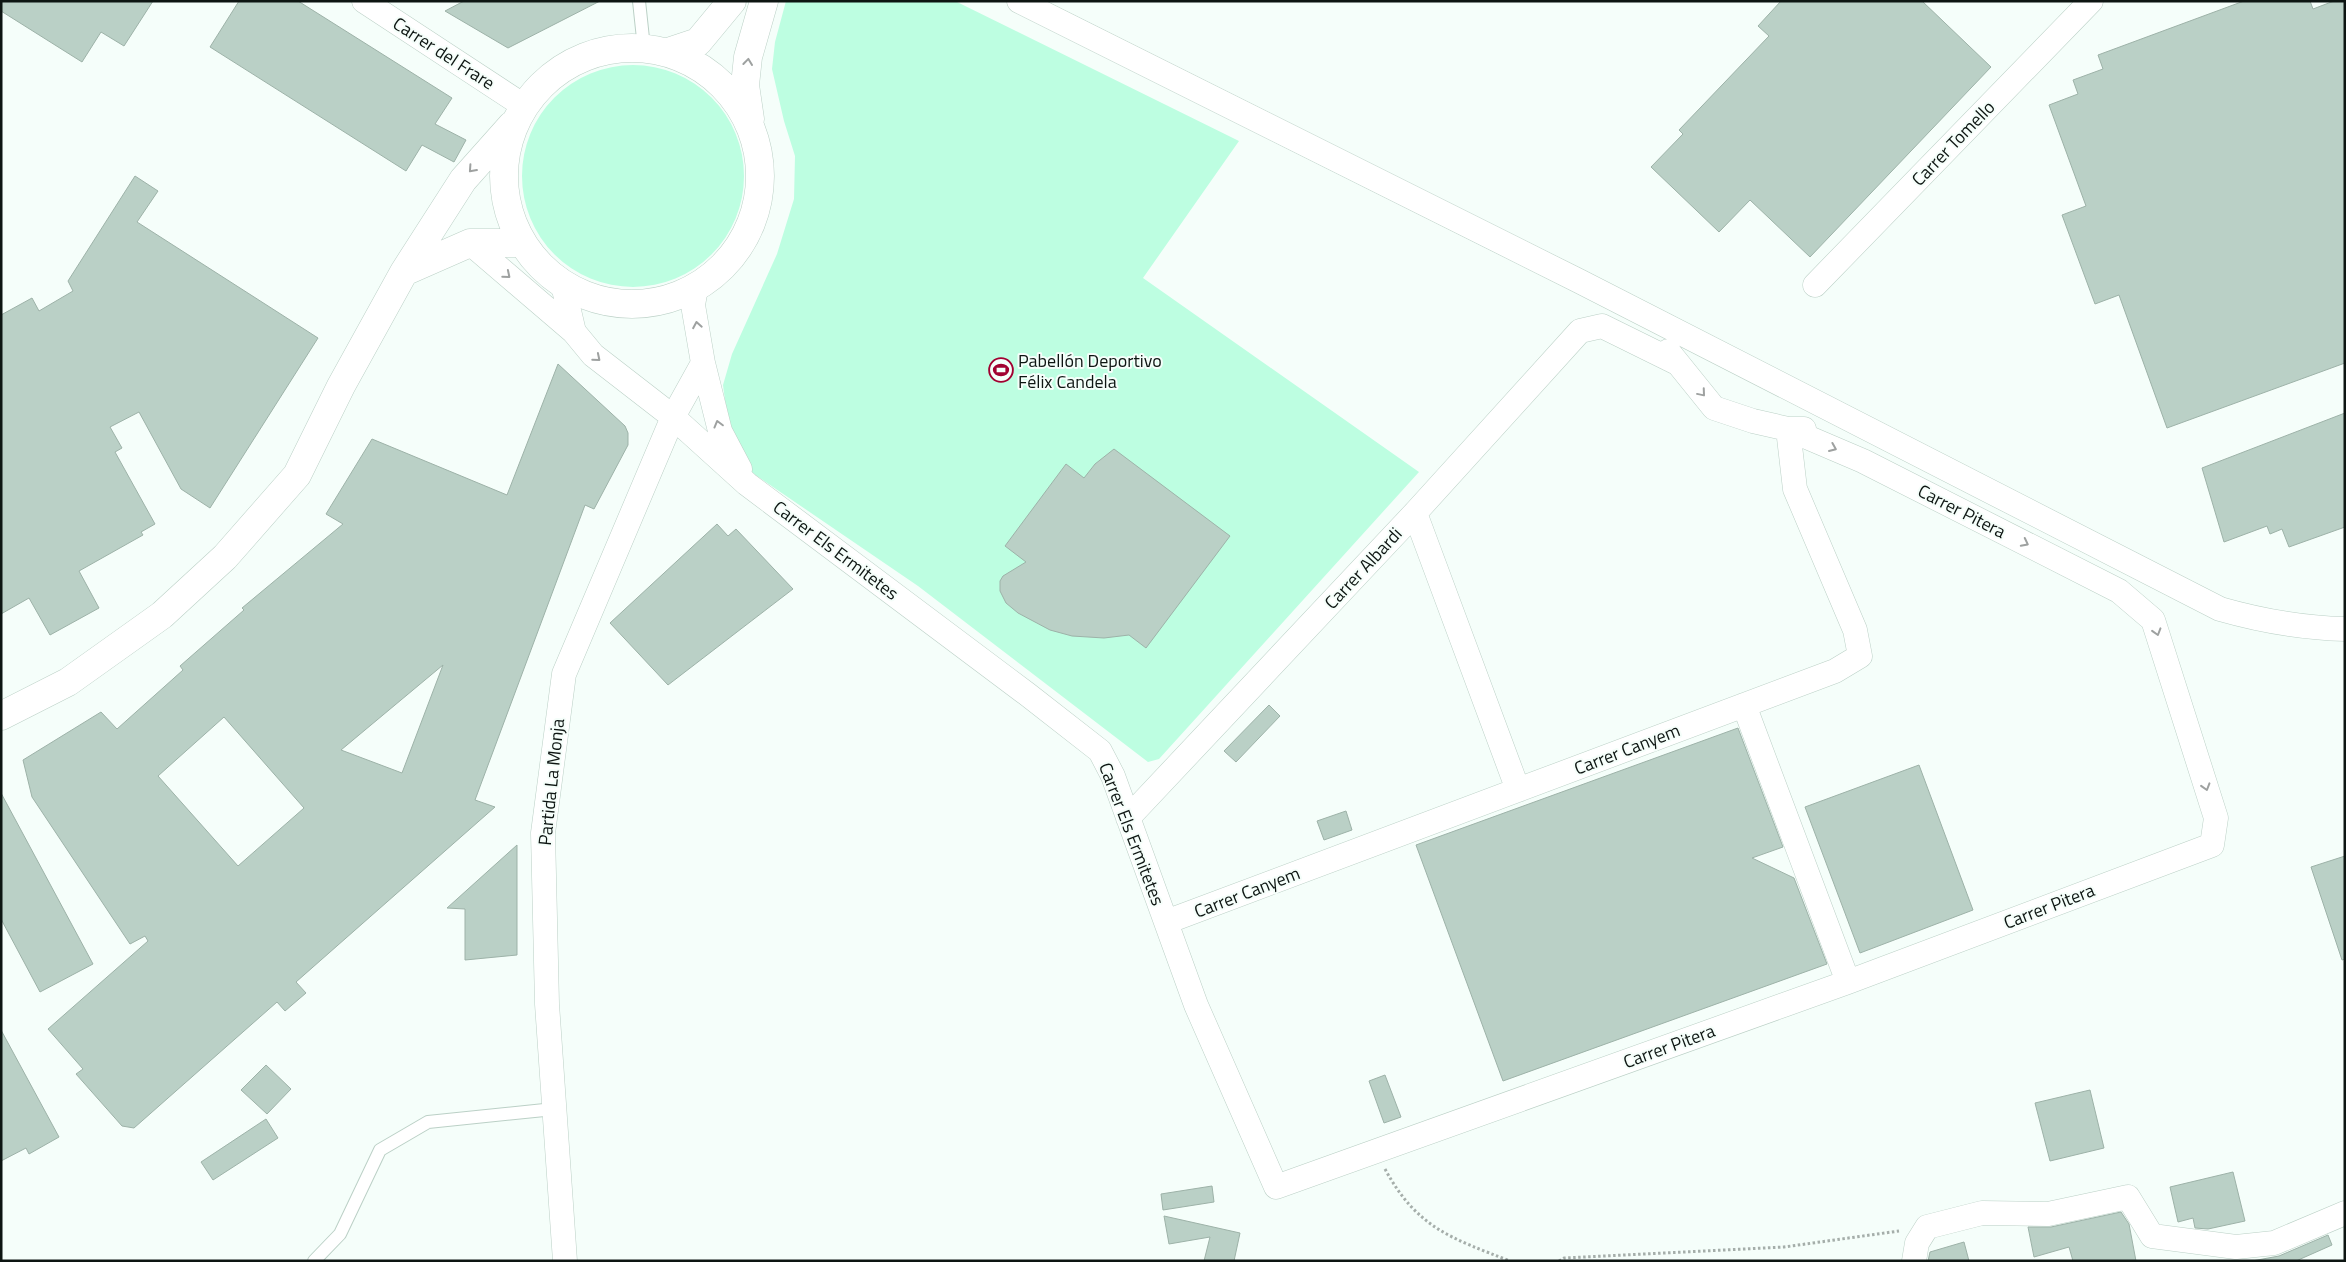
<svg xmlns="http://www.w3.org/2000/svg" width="2346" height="1262" font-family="'Titillium Web',sans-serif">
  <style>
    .green { fill: #bdfee1 }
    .building { fill: #bad0c6; stroke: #9db2a8; fill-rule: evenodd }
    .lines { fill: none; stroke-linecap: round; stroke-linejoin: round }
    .lane-casing { stroke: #bbd0c6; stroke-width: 14 }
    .street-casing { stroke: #bbd0c6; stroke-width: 25 }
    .secondary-casing { stroke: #bbd0c6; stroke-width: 29 }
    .path { stroke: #a5aeaa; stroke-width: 3; stroke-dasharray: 2.5 2.5; stroke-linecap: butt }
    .lane { stroke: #fff; stroke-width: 12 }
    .street { stroke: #fff; stroke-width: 24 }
    .secondary { stroke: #fff; stroke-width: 28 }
    .oneway { stroke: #9ea1a0 }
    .labels { text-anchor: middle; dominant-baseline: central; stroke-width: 4; stroke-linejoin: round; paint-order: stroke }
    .street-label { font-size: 18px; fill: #0d1512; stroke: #f5fefa }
    .poi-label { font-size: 18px; fill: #0d1512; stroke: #f5fefa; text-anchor: start }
  </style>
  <rect width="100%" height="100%" fill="#f5fefa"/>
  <path class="green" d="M786 1H955L1239 141 1143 278 1419 472 1159 759 1148 762 918 586 751 472 728 423 723 385 732 354 777 254 794 199 795 156 784 121 772 69 775 42Z
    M522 176a111 111 0 1 1 222 0a111 111 0 1 1-222 0Z"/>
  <path class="building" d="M1 1H153L124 46 101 32 82 62 1 11Z
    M239 1H298L452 98 435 124 466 140 454 162 422 145 406 171 210 47Z
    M464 1H600L508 48 445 11Z
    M1781 1H1922L1991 67 1810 257 1750 200 1719 232 1651 167 1683 134 1679 130 1769 36 1758 26Z
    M2244 1H2310L2313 9 2334 1H2345V363L2167 428 2119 295 2095 304 2062 215 2086 206 2049 105 2078 94 2073 80 2103 69 2098 55Z
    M135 176 158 191 137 222 318 338 210 508 181 489 139 412 110 427 122 448 115 452 155 524 141 532 143 535 79 571 99 608 50 635 29 598 1 614V315L32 298 39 311 73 291 68 281Z
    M558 364 625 426 628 433V445L594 509 585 505 475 800 495 807 296 982 306 993 285 1011 277 1002 134 1128 122 1126 76 1074 83 1069 48 1029 148 941 145 936 130 944 32 797 23 760 101 712 117 729 183 670 180 666 244 610 242 608 343 524 326 514 372 439 507 495ZM443 665 402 773 341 750ZM224 717 304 808 238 866 158 776Z
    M2345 413V527L2289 547 2282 529 2270 534 2267 526 2224 542 2202 468Z
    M1114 449 1230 536 1146 648 1129 635 1104 638 1072 636 1050 630 1018 613 1006 603 1000 591V581L1003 576 1026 562 1005 546 1066 464 1084 478 1095 464Z
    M717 524 728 536 736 529 793 589 668 685 610 623Z
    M1269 705 1280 716 1236 762 1224 751Z
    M1738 728 1783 847 1752 858 1794 878 1827 964 1503 1081 1416 845Z
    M1919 765 1973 910 1860 953 1805 807Z
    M1 793 93 964 40 992 1 919Z
    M1346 811 1352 830 1324 840 1317 821Z
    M517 845V955L465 960V909L447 908Z
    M2345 856V959L2342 960 2311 867Z
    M1 1030 59 1137 29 1154 26 1148 1 1161Z
    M266 1065 291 1089 267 1114 241 1090Z
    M1385 1075 1401 1117 1384 1123 1369 1081Z
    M2090 1090 2104 1148 2050 1161 2035 1103Z
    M266 1119 278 1138 213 1180 201 1162Z
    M2233 1172 2245 1221 2208 1229 2195 1228 2193 1218 2178 1222 2170 1187Z
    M1212 1186 1214 1202 1163 1210 1161 1194Z
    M2121 1212 2129 1224 2136 1261H2073L2069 1247 2034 1257 2028 1227H2051Z
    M1164 1216 1240 1233 1234 1261H1204L1210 1237 1169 1244Z
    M2328 1235 2332 1245 2296 1261H2252L2279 1256Z
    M1964 1242 1969 1261H1928L1930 1252Z"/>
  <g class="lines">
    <g class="lane-casing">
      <path id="lane" d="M639 1 644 48
        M314 1261 340 1234 380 1150 428 1122 554 1109"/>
    </g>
    <g class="street-casing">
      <path id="street" d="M364 1 524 106
        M1019 1 1579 281 2220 609C2262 621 2302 628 2345 629
        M470 243 574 332
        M563 285 574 332 593 355 673 417 747 484 1027 694 1100 751 1113 776 1196 1005 1276 1187 1848 982 2212 845 2216 818 2153 620 2119 591 1863 461 1788 429 1795 489 1855 630 1860 656 1835 671 1166 922
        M1815 285 2091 1
        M696 288 693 305 703 363 720 431 740 469
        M1668 351 1714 408 1753 421 1788 429H1804
        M1415 513 1518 790
        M1744 705 1848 982
        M1128 818 1415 513 1580 331 1602 326 1677 363
        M565 1261 547 1004 543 833 564 674 673 417 703 363
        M1914 1261 1917 1243 1927 1227 1982 1213 2048 1214 2128 1197 2152 1236 2236 1247 2274 1243 2345 1213"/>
    </g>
    <g class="secondary-casing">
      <path id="secondary" d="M504 176a128 128 0 1 1 256 0a128 128 0 1 1-256 0Z
        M668 52 698 42 732 1
        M750 119 745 85 748 57 764 1
        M404 272 470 243H522
        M1 716 68 682 162 615 225 557 297 475 341 386 404 272 463 180 512 125"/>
    </g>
    <path class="path" d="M1385 1169C1417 1228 1451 1238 1510 1261
      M1559 1261 1564 1258 1784 1247 1899 1231"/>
    <use href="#lane" class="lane"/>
    <use href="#street" class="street"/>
    <use href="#secondary" class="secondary"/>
  </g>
  <defs><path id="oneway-chevron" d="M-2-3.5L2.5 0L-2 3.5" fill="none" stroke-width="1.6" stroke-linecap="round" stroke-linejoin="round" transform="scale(1.25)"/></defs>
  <g class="oneway">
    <use href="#oneway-chevron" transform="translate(748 62) rotate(-83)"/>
    <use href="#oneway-chevron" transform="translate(472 169) rotate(132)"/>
    <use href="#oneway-chevron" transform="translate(507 275) rotate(40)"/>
    <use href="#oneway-chevron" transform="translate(697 325) rotate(-100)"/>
    <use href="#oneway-chevron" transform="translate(597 358) rotate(40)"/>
    <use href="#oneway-chevron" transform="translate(1702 393) rotate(50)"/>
    <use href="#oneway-chevron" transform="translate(718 424) rotate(-105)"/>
    <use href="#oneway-chevron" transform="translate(1833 448) rotate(23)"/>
    <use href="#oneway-chevron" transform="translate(2025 543) rotate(27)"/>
    <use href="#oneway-chevron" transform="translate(2157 632) rotate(73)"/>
    <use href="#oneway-chevron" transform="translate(2206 787) rotate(73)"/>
  </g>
  <defs>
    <g id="stadium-ring" transform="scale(1.25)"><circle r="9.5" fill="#f5fefa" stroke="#a10131" stroke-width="1.5"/><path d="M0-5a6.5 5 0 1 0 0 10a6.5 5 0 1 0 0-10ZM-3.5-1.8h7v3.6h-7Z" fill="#a10131"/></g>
  </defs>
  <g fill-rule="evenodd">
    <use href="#stadium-ring" x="1001" y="370"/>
  </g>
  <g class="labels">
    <g class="street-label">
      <text transform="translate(444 53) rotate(33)">Carrer del Frare</text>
      <text transform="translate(1953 143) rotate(-46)">Carrer Tomello</text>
      <text transform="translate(1962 511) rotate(27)">Carrer Pitera</text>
      <text transform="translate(836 550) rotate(37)">Carrer Els Ermitetes</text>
      <text transform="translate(1363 568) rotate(-47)">Carrer Albardi</text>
      <text transform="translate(1627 749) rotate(-21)">Carrer Canyem</text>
      <text transform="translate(551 782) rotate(-84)">Partida La Monja</text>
      <text transform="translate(1132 834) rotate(69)">Carrer Els Ermitetes</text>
      <text transform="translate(1247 892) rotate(-21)">Carrer Canyem</text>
      <text transform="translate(2049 906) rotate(-21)">Carrer Pitera</text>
      <text transform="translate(1669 1046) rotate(-20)">Carrer Pitera</text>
    </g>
    <g class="poi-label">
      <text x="1018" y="360">Pabellón Deportivo<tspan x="1018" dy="21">Félix Candela</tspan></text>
    </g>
  </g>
  <rect width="2346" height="1262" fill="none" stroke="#0d1512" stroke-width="5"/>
</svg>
